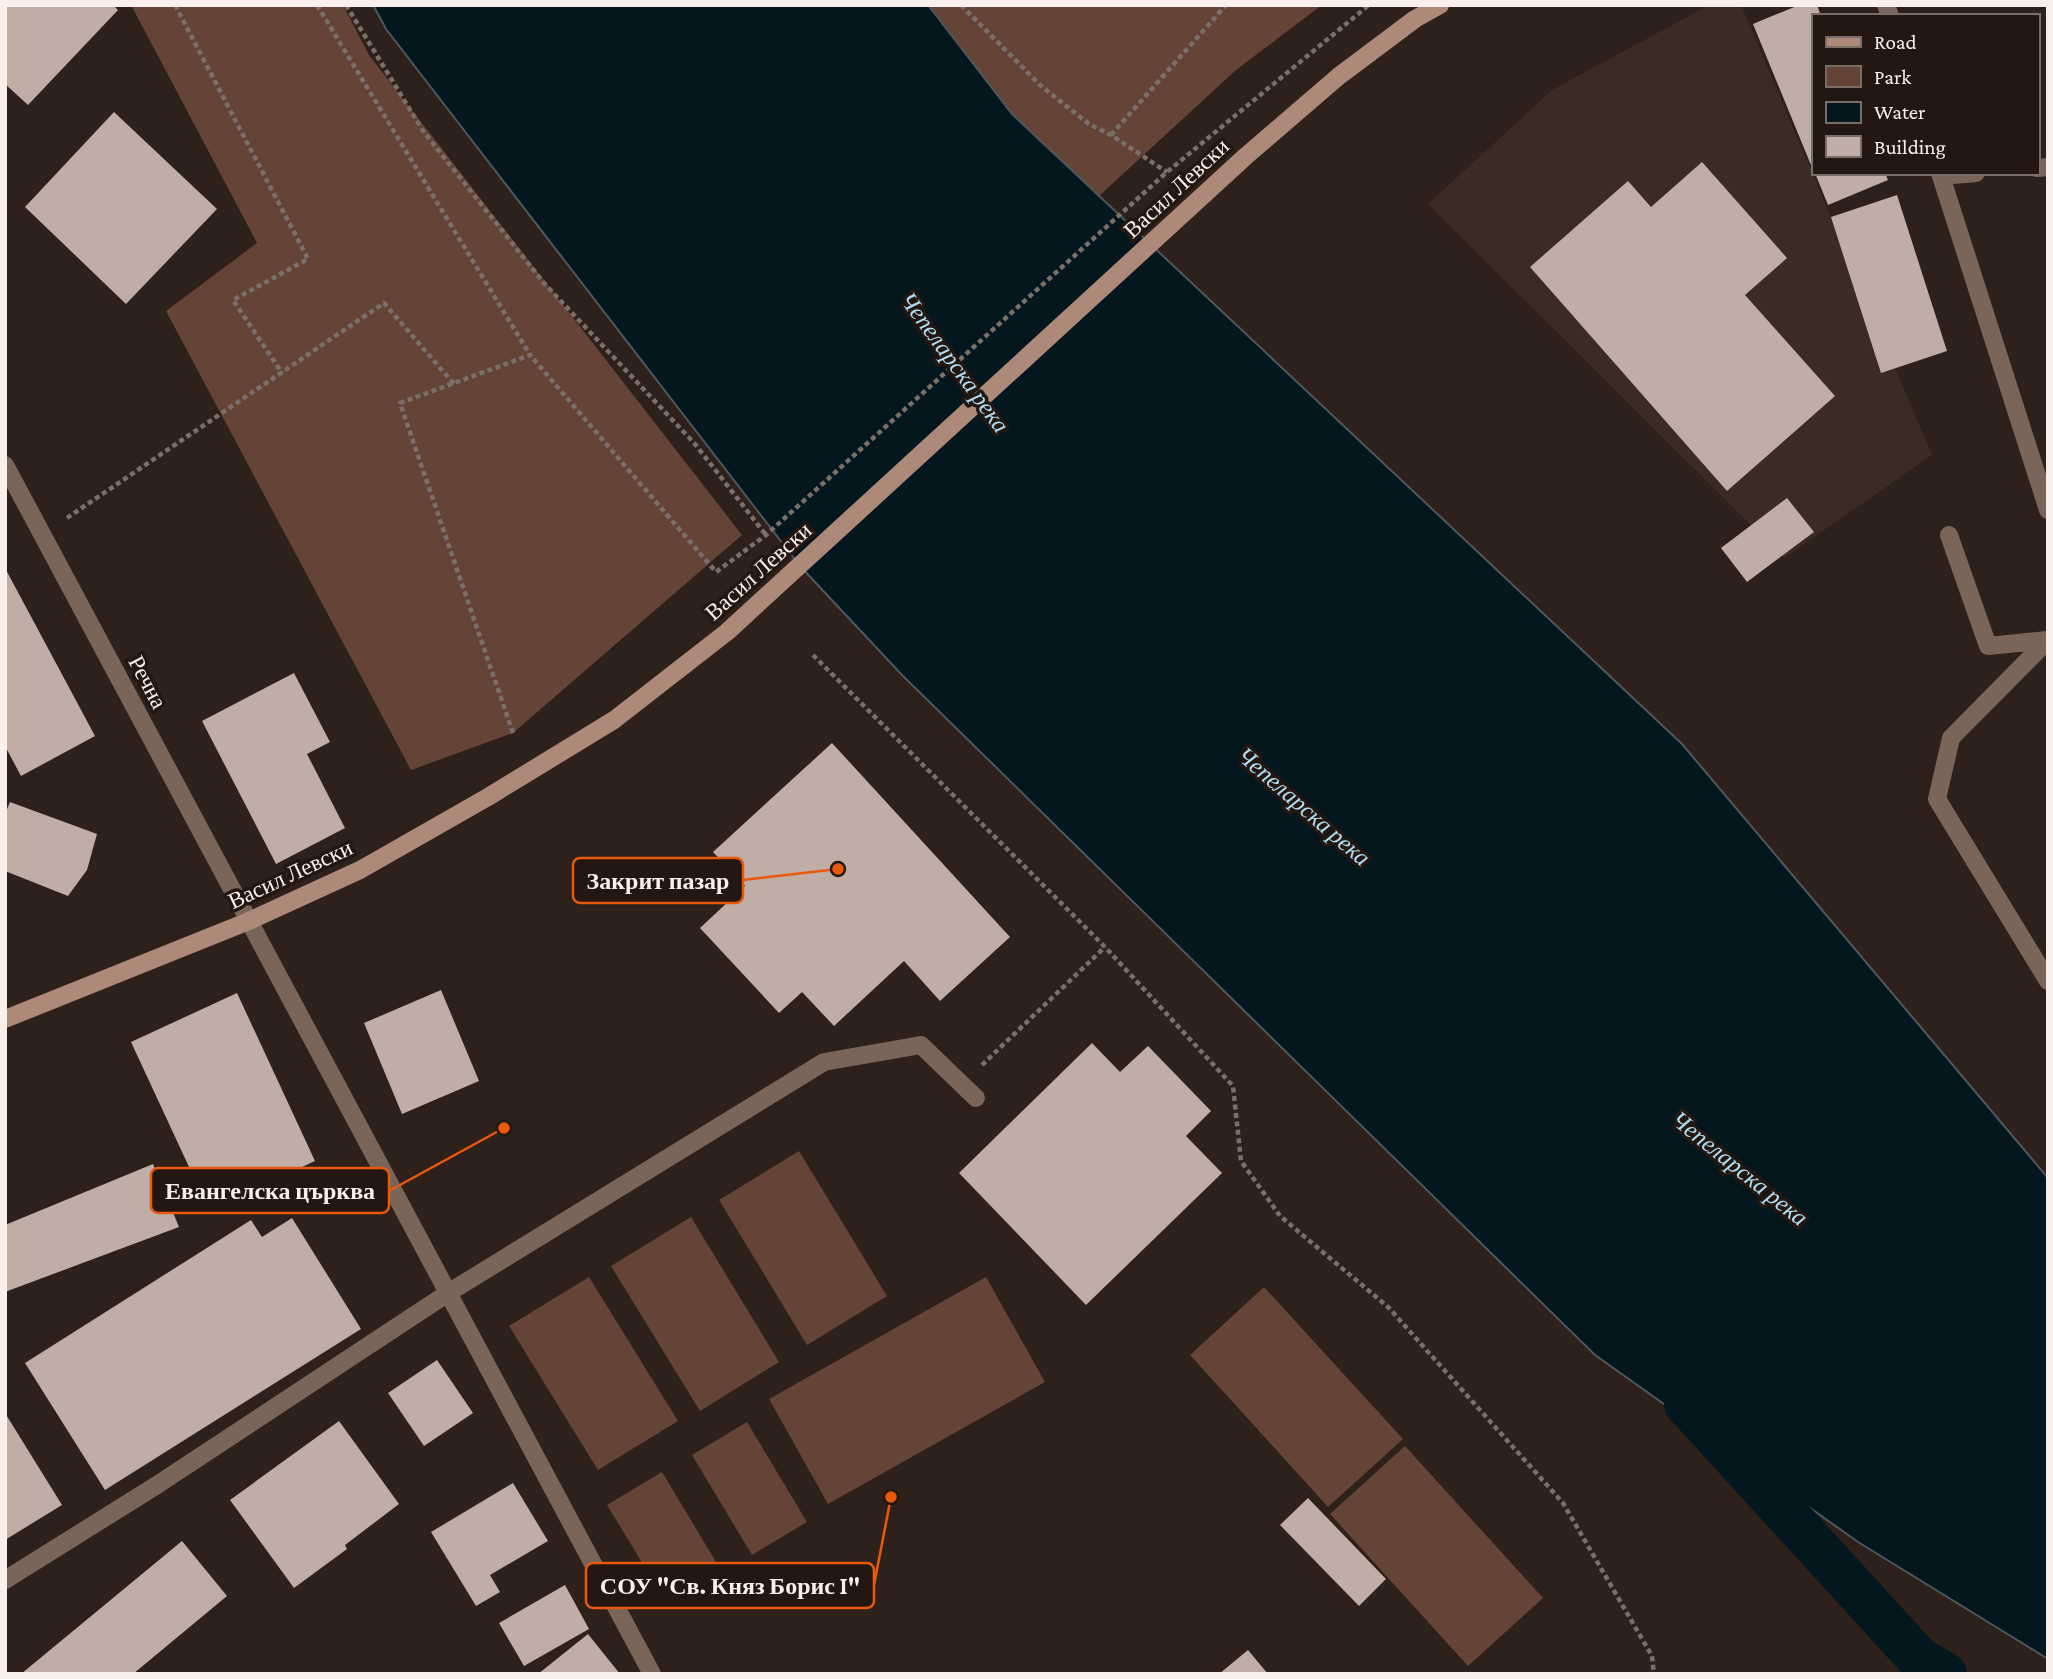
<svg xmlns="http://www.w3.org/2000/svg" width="2053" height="1679" font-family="'Crimson Pro',serif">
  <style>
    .commercial { fill: #3c2b23 }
    .green { fill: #644436 }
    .water { fill: #04161e; stroke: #4e575c; stroke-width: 2 }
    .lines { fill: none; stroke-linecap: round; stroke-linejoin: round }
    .canal { stroke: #04161e; stroke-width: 44 }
    .building { fill: #c0ada5 }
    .path { stroke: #7b6f6a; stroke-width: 4.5; stroke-dasharray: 5 3.5; stroke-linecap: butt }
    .service { stroke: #7a655a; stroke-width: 18 }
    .minor { stroke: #7a655a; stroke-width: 18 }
    .secondary { stroke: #ac8978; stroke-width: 18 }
    .labels { text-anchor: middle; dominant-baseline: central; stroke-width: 7; stroke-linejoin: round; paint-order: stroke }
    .street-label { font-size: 23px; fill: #f9efeb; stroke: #241711 }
    .water-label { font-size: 24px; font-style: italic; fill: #ade0f6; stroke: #241711 }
    .leader { fill: none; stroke: #e8590c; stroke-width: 2.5 }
    .callout-dot { fill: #e8590c; stroke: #241711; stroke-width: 2.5 }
    .callout { fill: #241711; stroke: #e8590c; stroke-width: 2.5 }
    .callout-label { font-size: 24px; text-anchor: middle; font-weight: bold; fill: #f9efeb }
  </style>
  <rect width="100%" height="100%" fill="#2e201a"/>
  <path class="commercial" d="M1709 5H1741L1932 455 1784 558 1428 204 1552 90Z"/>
  <path class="green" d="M131 5H343L369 55 742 535 513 733 411 770 166 311 257 243Z
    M928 5H1322L1236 70 1099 196 1012 114Z
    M799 1151 887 1296 807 1345 719 1200Z
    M691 1217 779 1362 700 1411 611 1266Z
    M589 1277 678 1421 598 1470 509 1326Z
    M986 1277 1045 1382 828 1504 769 1399Z
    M1264 1287 1403 1439 1328 1507 1190 1355Z
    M747 1422 807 1522 752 1555 692 1455Z
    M1405 1446 1543 1598 1468 1666 1330 1514Z
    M662 1472 722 1572 668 1605 607 1505Z"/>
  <path class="water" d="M373 5H928L1012 114 1682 744 2048 1178V1659L1858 1542 1595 1355 902 675 800 566 386 29Z"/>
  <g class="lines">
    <path class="canal" d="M1686 1404 1919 1659 1945 1674"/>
  </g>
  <path class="building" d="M5 5H113L118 10 28 105 5 84Z
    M1799 5H1817L1821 16H1813V170L1753 24Z
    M114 112 217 209 126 304 25 207Z
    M1702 162 1787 258 1745 295 1835 396 1727 491 1530 267 1628 181 1651 207Z
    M1815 173H1885L1888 180 1828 205Z
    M1897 195 1947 351 1881 373 1831 217Z
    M1787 498 1814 532 1747 582 1721 548Z
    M5 568 95 736 21 776 5 746Z
    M294 673 330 742 307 754 345 828 276 864 202 721Z
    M832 743 1010 937 940 1001 904 961 834 1026 802 992 779 1013 700 928 745 886 713 852Z
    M10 802 97 834 87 870 68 896 5 871V814Z
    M441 990 479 1081 402 1114 364 1023Z
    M237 993 315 1161 209 1210 131 1042Z
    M1092 1043 1120 1072 1148 1046 1211 1111 1186 1136 1222 1173 1086 1305 959 1173Z
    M153 1164 179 1227 5 1292V1225Z
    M292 1218 361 1329 105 1490 25 1363 251 1220 262 1237Z
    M437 1360 473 1413 424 1446 388 1393Z
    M5 1413 62 1505 5 1540Z
    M339 1421 399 1504 345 1545 347 1549 294 1588 230 1500Z
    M513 1483 548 1541 490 1575 500 1592 476 1606 431 1532Z
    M1308 1498 1386 1579 1359 1606 1280 1525Z
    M182 1541 227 1596 133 1674H21Z
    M565 1585 589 1629 524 1666 499 1623Z
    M588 1634 620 1674H538Z
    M1248 1650 1268 1674H1219Z"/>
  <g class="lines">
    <path class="path" d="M175 5 308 259 233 300 282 373
      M317 5 530 355
      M346 5 423 131 543 282 695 444 766 535
      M961 5 1040 85 1089 124 1111 135 1167 172
      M1111 135 1226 5
      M67 518 384 303 454 384
      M813 655 1105 947 1233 1086 1241 1161 1280 1216 1388 1307 1563 1503 1652 1656 1654 1674
      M513 733 400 403 530 355 716 572 766 535 1167 172 1369 5
      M982 1065 1105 947"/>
    <path class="service" d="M1949 535 1988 646 2048 640
      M2048 640 1951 738 1937 799 2048 981"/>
    <path class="minor" d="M1886 5 1890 16
      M2037 168 2048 167
      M1940 173 2048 510
      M1941 176 1976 173
      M5 465 652 1674
      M5 1580 157 1485 448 1293 824 1062 921 1045 976 1098"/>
    <path class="secondary" d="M5 1019 249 921 360 870 488 797 614 720 727 632 1246 156 1339 76 1415 19 1440 5"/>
  </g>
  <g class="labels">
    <g class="street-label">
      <text transform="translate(1176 188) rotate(-43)">Васил Левски</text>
      <text transform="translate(758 571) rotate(-42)">Васил Левски</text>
      <text transform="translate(148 682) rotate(62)">Речна</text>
      <text transform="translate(290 874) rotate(-25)">Васил Левски</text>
    </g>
    <g class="water-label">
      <text transform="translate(955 362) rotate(54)">Чепеларска река</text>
      <text transform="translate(1304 806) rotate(41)">Чепеларска река</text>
      <text transform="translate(1740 1168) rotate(39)">Чепеларска река</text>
    </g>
  </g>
  <path class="leader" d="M838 869L743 880M504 1128L389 1191M891 1497L874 1585"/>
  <g class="callout-dot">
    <circle cx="838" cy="869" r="7"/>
    <circle cx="504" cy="1128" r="7"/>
    <circle cx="891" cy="1497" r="7"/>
  </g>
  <g class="callout">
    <rect x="573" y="858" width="170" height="45" rx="7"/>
    <rect x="151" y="1168" width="238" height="45" rx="7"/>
    <rect x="586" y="1563" width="288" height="45" rx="7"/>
  </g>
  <g class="callout-label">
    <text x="658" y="889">Закрит пазар</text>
    <text x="270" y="1199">Евангелска църква</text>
    <text x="730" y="1594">СОУ "Св. Княз Борис I"</text>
  </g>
  <rect width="2053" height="1679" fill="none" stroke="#f9efeb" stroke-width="14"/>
  <rect x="1812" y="14" width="228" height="161" fill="#241711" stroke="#796d68" stroke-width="2"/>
  <rect x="1826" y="37" width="35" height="10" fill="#ac8978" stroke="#796d68" stroke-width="2"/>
  <text x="1874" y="49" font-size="21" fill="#f9efeb">Road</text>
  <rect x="1826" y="66" width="35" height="21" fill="#644436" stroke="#796d68" stroke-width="2"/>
  <text x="1874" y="84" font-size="21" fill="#f9efeb">Park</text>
  <rect x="1826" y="102" width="35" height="21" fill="#04161e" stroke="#796d68" stroke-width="2"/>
  <text x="1874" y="119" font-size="21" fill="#f9efeb">Water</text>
  <rect x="1826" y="136" width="35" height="21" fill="#c0ada5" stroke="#796d68" stroke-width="2"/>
  <text x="1874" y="154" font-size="21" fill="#f9efeb">Building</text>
</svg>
